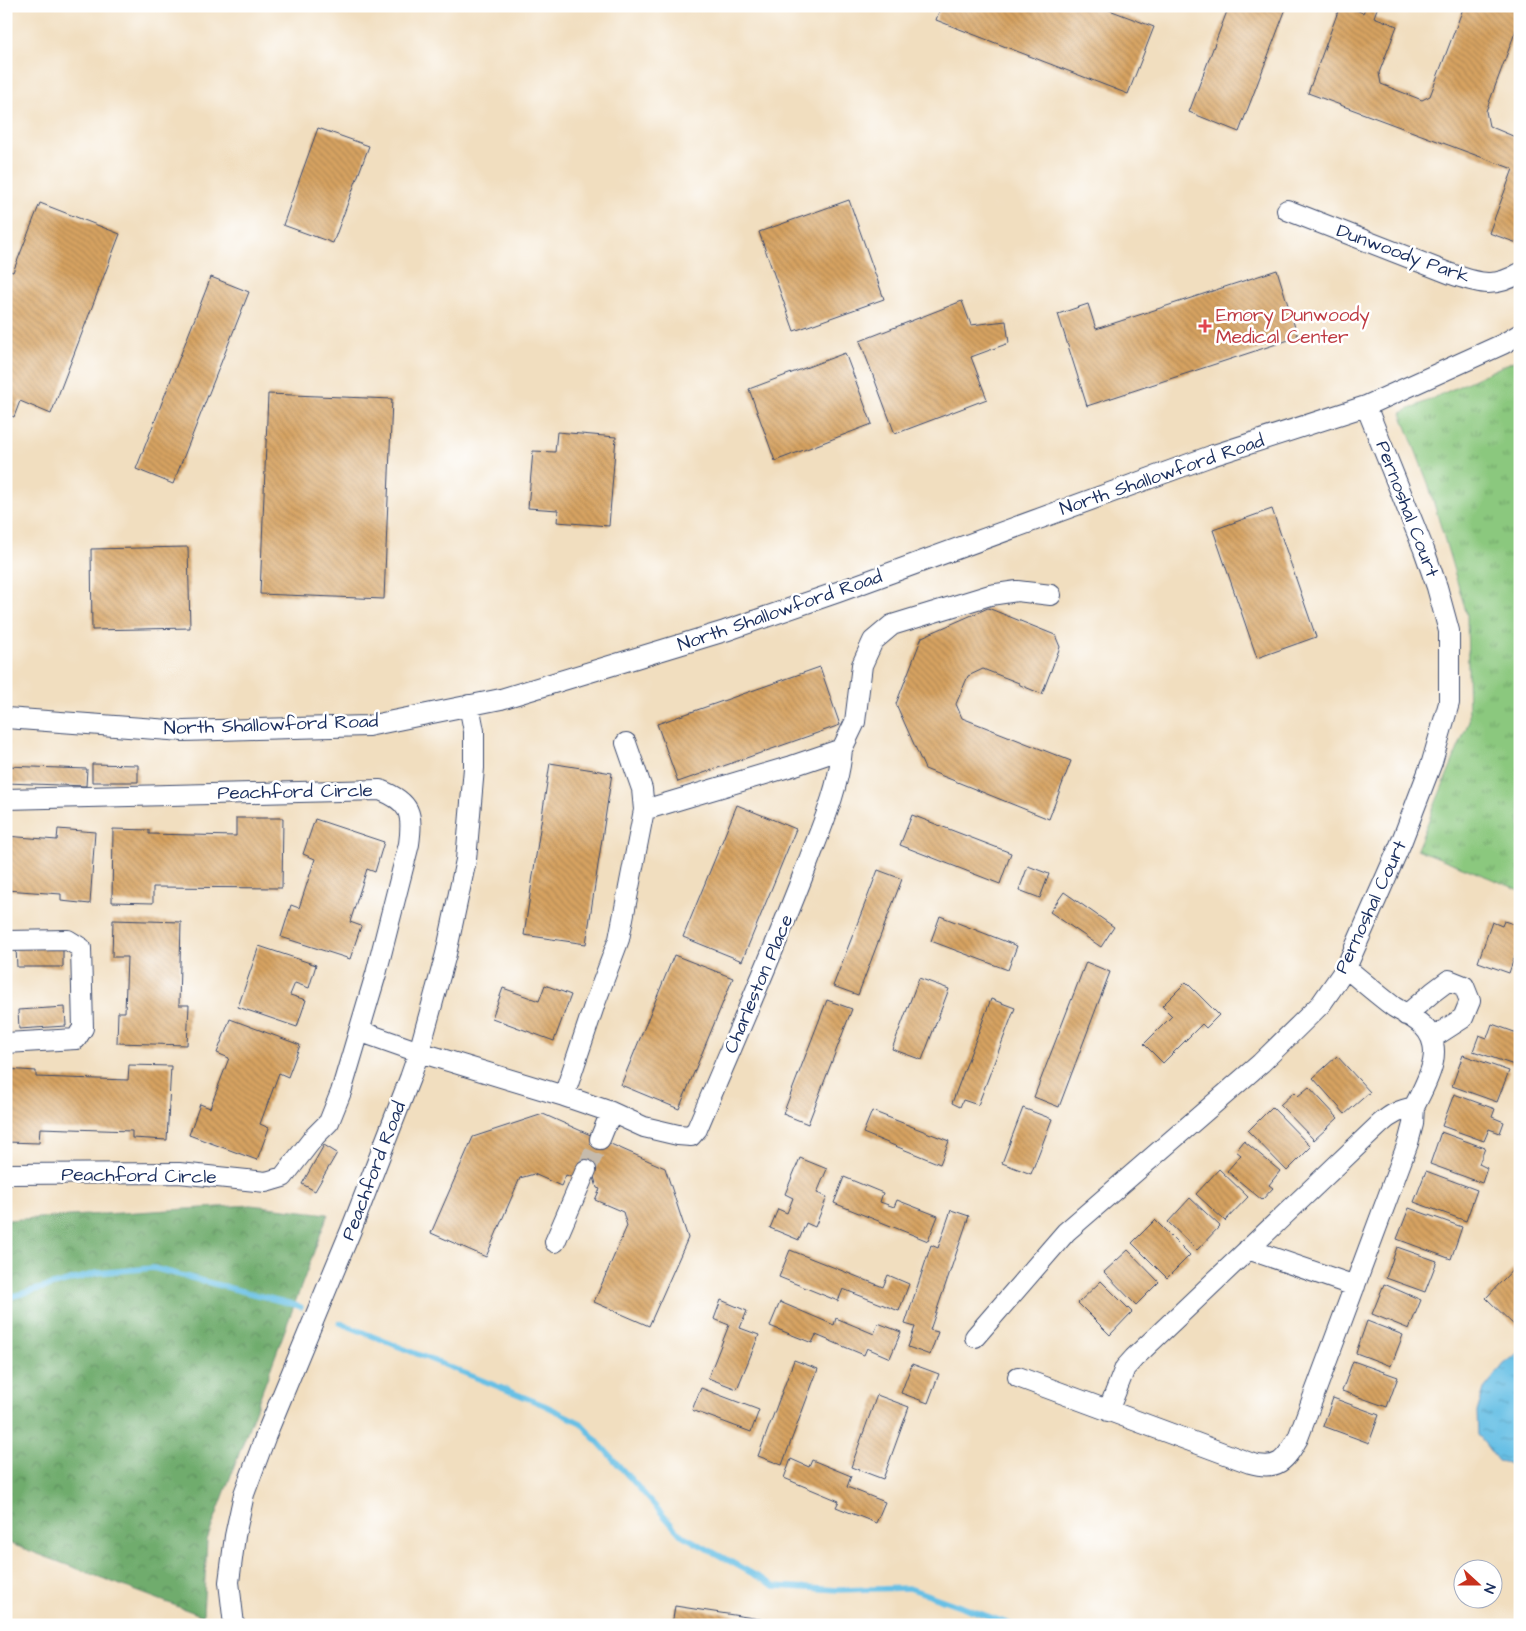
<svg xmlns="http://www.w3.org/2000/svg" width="1526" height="1631" font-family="'Architects Daughter',sans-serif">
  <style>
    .grass { fill: url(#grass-tufts); stroke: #537c6e }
    .forest { fill: url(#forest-crowns); stroke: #466e66 }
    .water { fill: url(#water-ripples); stroke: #4178a2 }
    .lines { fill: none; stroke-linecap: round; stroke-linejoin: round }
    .stream { stroke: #67c0e5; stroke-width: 5.5 }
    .building { fill: url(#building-back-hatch) }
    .minor-tunnel { stroke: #c6bbac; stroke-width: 20; stroke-dasharray: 20 10; stroke-linecap: butt }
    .minor-casing { stroke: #3b496d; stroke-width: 22 }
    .minor { stroke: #fff; stroke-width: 20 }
    .health-dot { fill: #e0444e; stroke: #fff; stroke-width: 2 }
    .labels { text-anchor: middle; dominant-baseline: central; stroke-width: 5; stroke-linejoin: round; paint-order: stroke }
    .street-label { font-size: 19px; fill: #1b2f5e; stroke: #fff }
    .health-label { font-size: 19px; fill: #be3a42; stroke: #fff; text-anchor: start }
  </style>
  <defs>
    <pattern id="grass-tufts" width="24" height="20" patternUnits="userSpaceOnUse" patternTransform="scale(1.25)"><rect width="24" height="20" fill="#8bc87e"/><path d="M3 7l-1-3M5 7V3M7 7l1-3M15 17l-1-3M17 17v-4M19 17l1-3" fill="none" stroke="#71a36a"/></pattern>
    <pattern id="forest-crowns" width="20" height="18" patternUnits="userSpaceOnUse" patternTransform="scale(1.25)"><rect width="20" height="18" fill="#70ac6d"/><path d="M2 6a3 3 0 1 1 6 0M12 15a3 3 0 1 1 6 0" fill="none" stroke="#5b8c5d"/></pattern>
    <pattern id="water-ripples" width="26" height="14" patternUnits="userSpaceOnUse" patternTransform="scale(1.25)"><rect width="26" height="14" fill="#67c0e5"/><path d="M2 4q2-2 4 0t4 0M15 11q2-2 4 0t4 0" fill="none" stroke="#549cbd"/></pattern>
    <pattern id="building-back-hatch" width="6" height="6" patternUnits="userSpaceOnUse" patternTransform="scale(1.25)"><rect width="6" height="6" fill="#d7a361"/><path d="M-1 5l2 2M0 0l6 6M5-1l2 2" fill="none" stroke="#ae8553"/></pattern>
  </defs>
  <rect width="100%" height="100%" fill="#fff"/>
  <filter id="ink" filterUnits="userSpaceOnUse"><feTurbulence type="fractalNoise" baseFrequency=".02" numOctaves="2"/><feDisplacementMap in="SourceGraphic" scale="10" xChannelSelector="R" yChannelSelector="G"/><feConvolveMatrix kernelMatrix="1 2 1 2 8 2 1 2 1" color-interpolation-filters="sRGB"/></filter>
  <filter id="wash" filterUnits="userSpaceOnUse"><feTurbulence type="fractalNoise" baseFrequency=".0096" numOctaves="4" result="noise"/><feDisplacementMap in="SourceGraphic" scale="20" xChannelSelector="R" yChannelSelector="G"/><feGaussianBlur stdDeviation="1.12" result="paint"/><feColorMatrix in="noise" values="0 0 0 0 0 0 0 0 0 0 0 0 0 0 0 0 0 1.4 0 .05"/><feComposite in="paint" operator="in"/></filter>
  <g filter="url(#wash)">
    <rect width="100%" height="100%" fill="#f1debf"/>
    <path class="grass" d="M1520 358V890L1417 849 1469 721 1467 615 1428 483 1401 413Z"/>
    <path class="forest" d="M251 1205 328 1214 207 1540 203 1616 6 1542V1220Z"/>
    <path class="water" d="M1520 1352V1465L1498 1461 1478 1435 1477 1412 1484 1389 1504 1364Z"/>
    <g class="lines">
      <path class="stream" d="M6 1298 97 1273 153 1268 292 1304 301 1307
        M340 1323 544 1405 581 1423 680 1534 775 1586 839 1590 909 1588 1013 1625"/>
    </g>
    <g id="blocks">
      <path class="building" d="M941 6H1099L1154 27 1128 94 936 20Z
        M1229 6H1287L1239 132 1189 112Z
        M1340 6H1347L1363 13 1366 6H1378L1374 17 1397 26 1379 73 1381 84 1422 100 1430 96 1464 6H1520V19L1486 111 1489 126 1520 139V244L1489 233 1513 169 1308 93Z
        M318 128 369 146 333 243 283 225Z
        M849 200 884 299 794 331 759 232Z
        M40 203 120 234 51 414 20 401 14 417 6 414V270L13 272Z
        M1277 270 1298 337 1087 406 1058 314 1088 304 1096 329Z
        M211 277 249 292 173 484 136 469Z
        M962 301 971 325 1006 321 1009 343 971 357 987 399 895 434 860 341Z
        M845 353 872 424 775 461 749 389Z
        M268 394 392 399 384 599 260 594Z
        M557 432 616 437 609 526 557 522 558 510 528 508 533 451 555 452Z
        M1272 509 1316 637 1257 658 1213 530Z
        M188 547 190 628 92 630 91 549Z
        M988 608 1055 635 1060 647 1042 694 1020 685 1019 683 983 669 968 676 956 704 962 718 1071 761 1049 819 925 769 896 704 922 637Z
        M820 667 840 725 678 782 657 724Z
        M550 763 612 773 586 944 524 935Z
        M92 764 138 765V782H92Z
        M6 766 87 769 86 786 6 783Z
        M737 805 796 829 742 961 683 937Z
        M912 815 1011 853 1000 884 900 845Z
        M236 818H283L282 888 153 887V903L112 902 113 829 149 830V834L236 836Z
        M315 819 384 842 375 872 367 869 350 922 361 926 350 959 281 937 291 905 299 908 315 859 303 854Z
        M58 829 95 832 90 904 61 901V894L6 890V836L57 840Z
        M1028 866 1049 874 1040 898 1019 890Z
        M878 870 902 879 858 995 833 986Z
        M1064 892 1114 927 1101 947 1050 912Z
        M940 916 1017 946 1008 970 931 941Z
        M113 920 181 922 179 1005H189L187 1045 117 1043 118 1012H125L127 957H112Z
        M1504 921 1520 926V941L1509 973 1478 962 1492 922 1502 926Z
        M259 946 316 965 309 988 295 983 290 995 306 1000 297 1027 238 1007Z
        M16 948H63V967H17Z
        M674 955 733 978 679 1109 621 1085Z
        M1086 962 1110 972 1059 1107 1034 1097Z
        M919 978 949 989 922 1060 892 1049Z
        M1186 982 1219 1015 1206 1028 1202 1024 1163 1063 1144 1044 1172 1016 1162 1006Z
        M545 985 571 995 554 1041 492 1018 503 988 539 1001Z
        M991 999 1015 1008 978 1105 963 1100 960 1107 952 1103Z
        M827 1000 852 1009 808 1124 783 1114Z
        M65 1007 66 1026 19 1029 18 1010Z
        M230 1019 300 1045 288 1077 279 1073 260 1124 269 1128 257 1160 189 1135 200 1104 210 1108 229 1058 217 1053Z
        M1492 1024 1520 1034V1067L1473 1051 1479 1035 1487 1038Z
        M1463 1055 1509 1071 1497 1102 1452 1086Z
        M1337 1056 1370 1092 1345 1114 1313 1078Z
        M129 1065 171 1066 167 1140 132 1138V1131L40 1128 39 1143 6 1142V1069L36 1071V1077L128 1080Z
        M1309 1087 1338 1118 1314 1140 1280 1105 1294 1092 1298 1096Z
        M1454 1094 1495 1109 1492 1117 1504 1122 1500 1133 1489 1129 1484 1141 1442 1126Z
        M1272 1107 1311 1147 1287 1171 1248 1131Z
        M1023 1108 1052 1119 1031 1174 1002 1163Z
        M872 1111 949 1141 940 1164 863 1133Z
        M543 1114 665 1168 688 1238 649 1326 594 1302 627 1226 623 1212 595 1200 600 1189 597 1188 593 1173 574 1178 566 1175 561 1186 534 1174 520 1178 486 1257 431 1233 473 1137Z
        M1441 1132 1485 1148 1479 1164 1487 1168 1482 1183 1430 1164Z
        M1244 1141 1280 1171 1269 1185 1273 1188 1262 1200 1227 1171 1241 1155 1236 1151Z
        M324 1145 337 1153 315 1191 302 1184Z
        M800 1158 827 1169 817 1193 827 1197 815 1227 806 1223 799 1240 770 1228 778 1209 787 1213 793 1198 785 1194Z
        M1219 1169 1248 1197 1225 1221 1196 1194Z
        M1426 1171 1477 1190 1466 1221 1414 1202Z
        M844 1177 883 1193 880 1202 894 1207 897 1200 938 1216 928 1241 834 1203Z
        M1190 1198 1220 1226 1197 1250 1168 1222Z
        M1409 1208 1462 1227 1451 1259 1397 1239Z
        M951 1210 969 1216 930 1330 938 1332 930 1355 908 1347 915 1327 905 1324 931 1245 938 1248Z
        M1155 1220 1190 1255 1167 1278 1132 1243Z
        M1397 1247 1437 1261 1425 1292 1386 1278Z
        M790 1250 883 1287 888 1275 909 1284 899 1311 843 1289 838 1301 779 1277Z
        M1128 1250 1159 1282 1136 1305 1104 1272Z
        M1520 1262V1326L1518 1329 1486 1298Z
        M1101 1281 1132 1312 1110 1335 1078 1303Z
        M1384 1284 1421 1300 1409 1329 1372 1314Z
        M721 1300 747 1311 740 1328 759 1335 737 1389 708 1378 729 1325 714 1319Z
        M780 1302 834 1325 836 1318 874 1334 878 1323 901 1332 890 1358 867 1348 864 1355 816 1335 812 1343 770 1326Z
        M1367 1321 1403 1335 1391 1366 1356 1353Z
        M794 1360 818 1369 782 1465 758 1456Z
        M1353 1361 1398 1377 1387 1407 1342 1391Z
        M912 1364 939 1374 928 1403 901 1393Z
        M701 1388 759 1410 751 1432 692 1410Z
        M877 1395 909 1407 883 1479 851 1467Z
        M1333 1398 1379 1415 1369 1443 1323 1426Z
        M791 1459 809 1467 812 1460 851 1476 847 1487 885 1502 876 1523 836 1507 839 1501 784 1478Z
        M675 1606 792 1624V1625H672Z"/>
    </g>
  </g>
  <g filter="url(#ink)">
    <use href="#blocks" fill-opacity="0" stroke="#3b496d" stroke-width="1"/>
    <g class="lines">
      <path class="minor-tunnel" d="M586 1170 600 1139"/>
      <g class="minor-casing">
        <path id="minor" d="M1287 210 1451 274C1479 283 1493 289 1520 273
          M6 718 183 731 368 726 501 699 725 631 838 592 1211 456 1366 406 1503 344 1520 334
          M6 799 380 790C411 802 413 814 409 844L376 974 341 1092 329 1122 315 1136 283 1177 266 1182 179 1173 6 1174
          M644 810 792 766 842 749 855 722 862 665 873 641 892 625 990 595 1017 591 1051 595
          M6 941 68 940 81 948 83 1028 76 1039 6 1043
          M1406 1015 1433 992 1449 980 1464 986 1470 1001 1463 1018 1432 1038
          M359 1031 419 1052 564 1096 611 1112 644 1127 678 1135 691 1136 697 1129C734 1041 773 954 807 865 821 828 839 789 842 749
          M564 1096 595 1003 619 939 644 810 642 789 626 743
          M600 1139 611 1112
          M555 1242 586 1170
          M1248 1249 1355 1286
          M975 1337 1066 1232 1261 1063 1321 1004 1346 968 1401 843 1432 762 1449 703V631L1437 587 1424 550 1366 406
          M1018 1377 1250 1463C1278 1471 1285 1461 1298 1438L1408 1143 1413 1124 1414 1107
          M1108 1411 1125 1368 1134 1358 1380 1124C1391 1114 1400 1110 1414 1107 1426 1083 1447 1049 1423 1026 1415 1018 1404 1013 1394 1007 1378 995 1362 981 1346 968
          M234 1625 229 1582 235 1536 244 1494 266 1435 351 1230 410 1078 419 1052 446 954 466 860 474 768V731L469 705"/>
      </g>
      <use href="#minor" class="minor"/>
    </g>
  </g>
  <path class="health-dot" d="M1202.5 318.5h5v5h5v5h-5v5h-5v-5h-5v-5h5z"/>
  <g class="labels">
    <g class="street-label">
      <text transform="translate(1403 254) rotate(20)">Dunwoody Park</text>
      <text transform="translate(1162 475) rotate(-19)">North Shallowford Road</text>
      <text transform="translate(1407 509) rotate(69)">Pernoshal Court</text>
      <text transform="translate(780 611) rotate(-19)">North Shallowford Road</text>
      <text transform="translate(271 725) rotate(-2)">North Shallowford Road</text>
      <text transform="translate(295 792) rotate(-1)">Peachford Circle</text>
      <text transform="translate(1371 907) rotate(-65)">Pernoshal Court</text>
      <text transform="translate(759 984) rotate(-67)">Charleston Place</text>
      <text transform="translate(374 1171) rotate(-69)">Peachford Road</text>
      <text transform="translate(139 1176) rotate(1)">Peachford Circle</text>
    </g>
    <g class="health-label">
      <text x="1216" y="315">Emory Dunwoody<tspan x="1216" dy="22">Medical Center</tspan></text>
    </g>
  </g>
  <rect width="1526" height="1631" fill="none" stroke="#fff" stroke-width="25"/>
  <g transform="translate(1478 1584) rotate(111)"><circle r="24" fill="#ffffff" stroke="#a4acbf"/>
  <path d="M0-4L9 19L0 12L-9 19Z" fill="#c8321e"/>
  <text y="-8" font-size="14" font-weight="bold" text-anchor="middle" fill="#1b2f5e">N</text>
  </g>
</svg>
